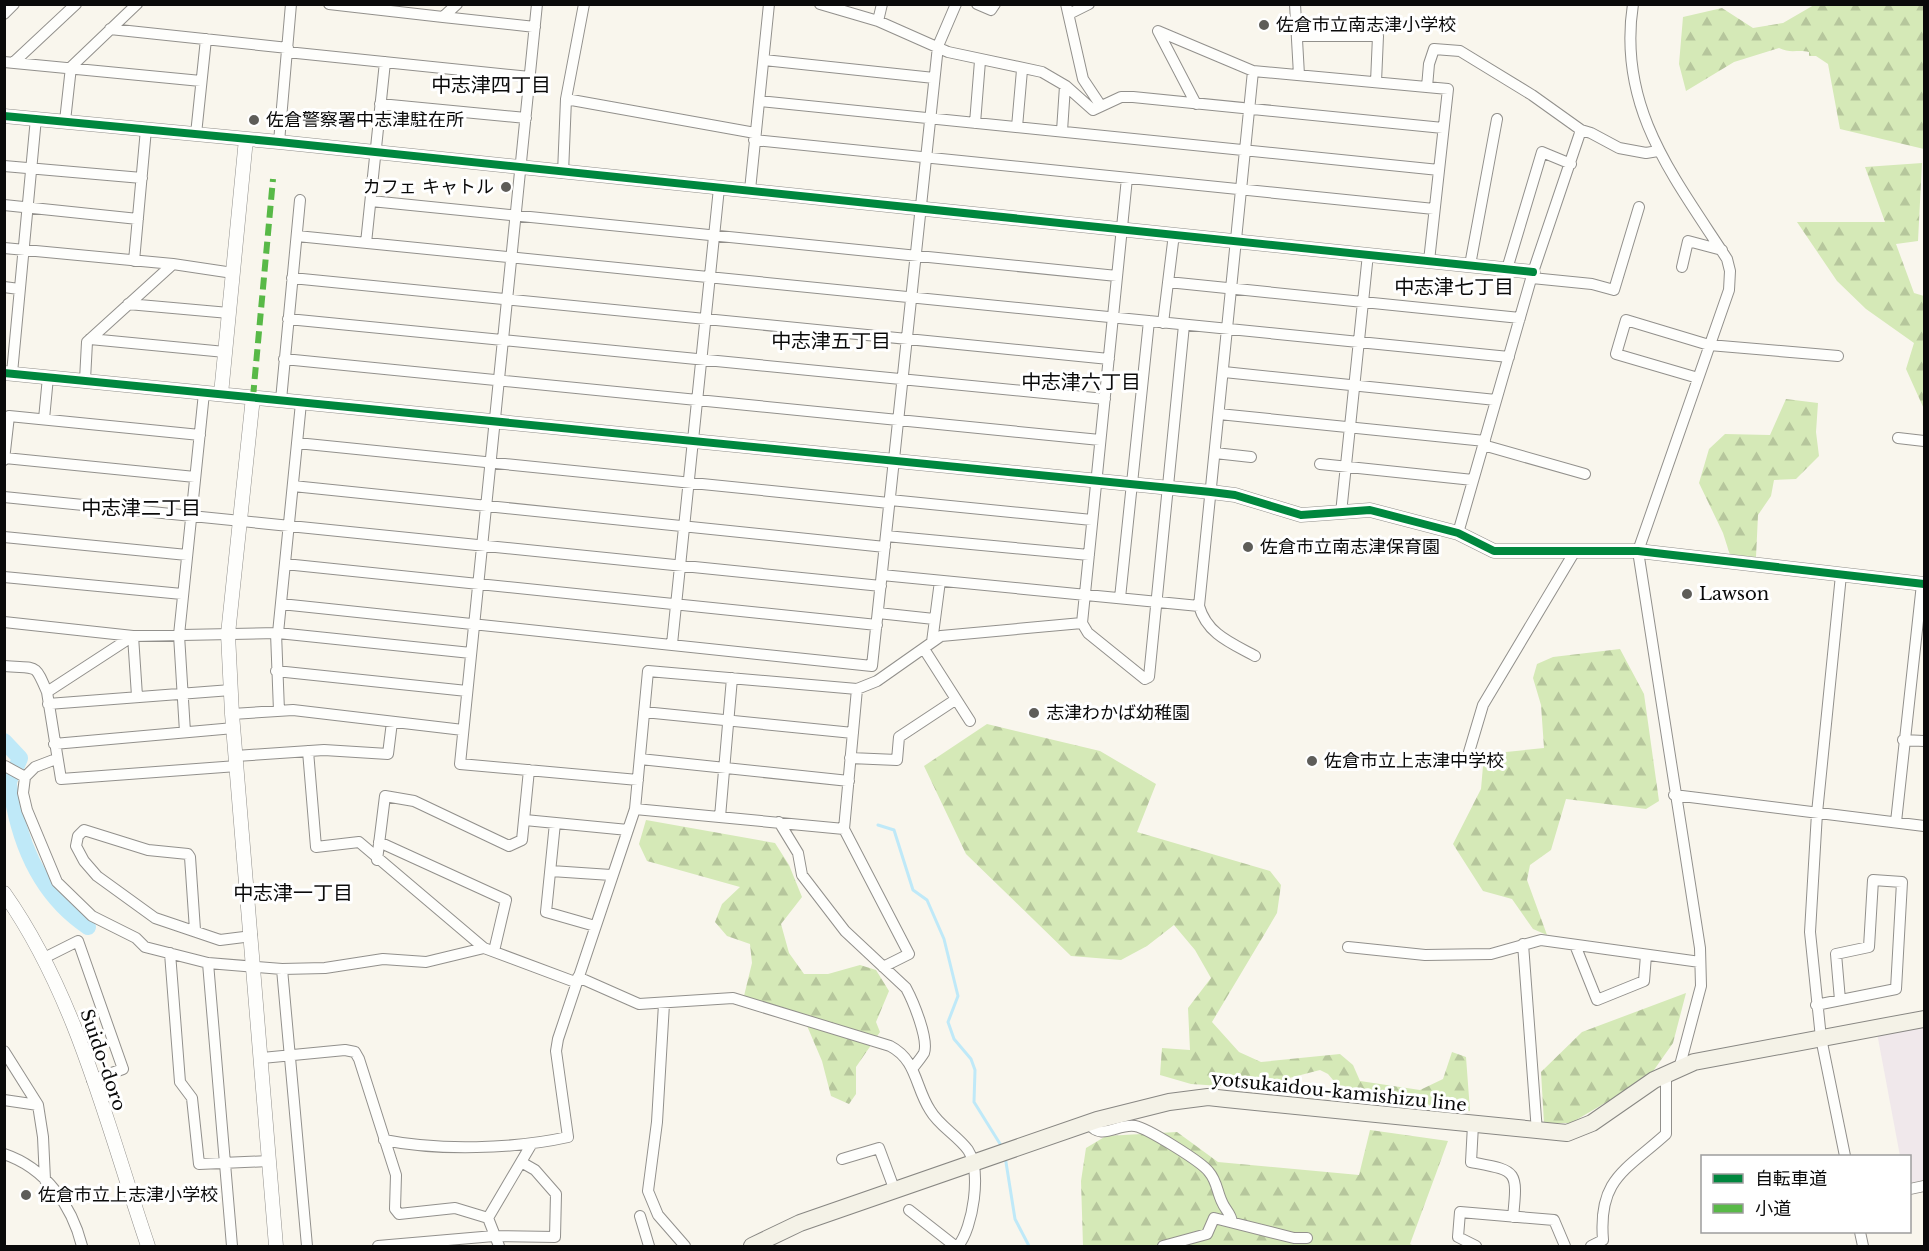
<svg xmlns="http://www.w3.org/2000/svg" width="1929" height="1251" font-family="'Libre Baskerville','Noto Sans JP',serif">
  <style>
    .industrial { fill: #f0e8eb }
    .forest { fill: url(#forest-firs) }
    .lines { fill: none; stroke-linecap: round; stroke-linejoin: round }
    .stream { stroke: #bfe9f8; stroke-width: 3 }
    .river { stroke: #bfe9f8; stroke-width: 16 }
    .minor-casing { stroke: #92908c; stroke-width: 12 }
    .tertiary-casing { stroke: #92908c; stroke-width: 15 }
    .secondary-casing { stroke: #888783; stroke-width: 18 }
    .minor { stroke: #fefefc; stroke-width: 10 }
    .tertiary { stroke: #fefefc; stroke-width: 14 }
    .secondary { stroke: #f4f2e7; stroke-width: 16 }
    .quiet { stroke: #58b947; stroke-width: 6; stroke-dasharray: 12 6; stroke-linecap: butt }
    .cycleway-casing { stroke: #fff; stroke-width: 11 }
    .cycleway { stroke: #00873e; stroke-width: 8 }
    .poi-dot { fill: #5e5d59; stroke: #fff; stroke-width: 2 }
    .labels { text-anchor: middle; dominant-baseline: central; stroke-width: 6; stroke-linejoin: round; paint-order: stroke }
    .poi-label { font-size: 18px; fill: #0a0a0a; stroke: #fff; text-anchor: start }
    .street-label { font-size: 18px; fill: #0a0a0a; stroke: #fff }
    .neighbourhood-label { font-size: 20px; fill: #0a0a0a; stroke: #fff }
  </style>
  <defs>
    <pattern id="forest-firs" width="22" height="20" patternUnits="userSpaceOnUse" patternTransform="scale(1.5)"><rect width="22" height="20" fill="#d5e9b7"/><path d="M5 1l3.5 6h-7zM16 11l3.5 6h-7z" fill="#b6c69c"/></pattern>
  </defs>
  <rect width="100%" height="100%" fill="#f9f6ed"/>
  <path class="industrial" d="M1924 1025V1180L1910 1183V1156H1900L1877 1033Z"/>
  <path class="forest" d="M1814 5H1924V149L1840 129 1828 64 1816 56H1809V52C1798 49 1791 54 1779 48L1734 62 1686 91 1679 64 1683 17 1722 8 1753 28 1783 23Z
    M1922 163 1918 241 1896 244 1914 293 1924 296V409L1906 369 1914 343 1866 309 1837 281 1797 222H1885L1865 167Z
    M1786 399 1818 403 1816 432 1819 456 1796 479 1774 480 1771 496 1758 515 1756 557 1730 555 1723 533 1699 483 1709 449 1725 434 1770 435Z
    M1620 649 1644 694 1659 801 1646 809 1566 799 1551 850 1530 865 1527 880 1547 935 1533 929 1512 899 1483 891 1453 844 1481 789 1483 766 1506 752 1544 748 1541 705 1533 678 1537 664 1553 657Z
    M987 724 1100 751 1156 784 1137 832 1270 871 1281 885 1277 913 1212 1022 1239 1052 1261 1062 1340 1054 1353 1065 1360 1081 1420 1090 1443 1079 1452 1052 1466 1057 1470 1111 1349 1099 1328 1074 1320 1070 1251 1088 1191 1084 1160 1075 1162 1048 1190 1050 1188 1008 1211 978 1195 950 1174 925 1147 946 1121 960 1071 956 966 854 924 766Z
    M646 820 775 843 789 865 802 897 781 924 789 953 804 974H828L860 965 876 970 889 991 876 1022 880 1032 856 1067V1094L849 1104 831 1096 822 1061 802 1014 744 996 752 963 750 944 727 936 715 922 722 904 740 887 647 861 639 844Z
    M1686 993 1673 1043 1649 1077 1571 1123H1544L1541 1072 1582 1032Z
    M1370 1130 1448 1141 1410 1244 1414 1246H1083L1081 1181 1086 1148 1106 1136 1177 1132 1218 1162 1359 1175Z"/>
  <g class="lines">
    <path class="stream" d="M878 825 894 830 913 890 927 900 944 939 958 996 948 1022 954 1039 971 1059 975 1070 974 1102 1002 1147
      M1005 1156 1015 1219 1029 1246"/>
    <path class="river" d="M4 741 20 758C18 766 10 775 9 783 9 790 13 800 14 806 24 855 46 899 88 927"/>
    <g class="minor-casing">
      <path id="minor" d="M329 4 443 17 457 4
        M537 4 460 764 638 780
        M820 4 878 21 948 52 1042 72 1066 86 1093 110 1121 97H1133L1443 128
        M977 4 991 10 995 4
        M1066 4 1083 79 1101 106
        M1295 4 1299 75
        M1633 4C1617 108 1674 177 1727 259L1730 271 1729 290 1638 551 1700 948 1701 986 1679 1069
        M4 14 14 4
        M1069 14 1089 4
        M443 17 535 27
        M878 21 882 4
        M110 29 288 48
        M1297 36H1378L1376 82
        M287 52 530 77
        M764 60 934 78
        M4 62 201 81
        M14 62 76 4
        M1253 71 1199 606C1207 634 1231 643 1255 656
        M1427 87 1429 64 1434 49 1460 51 1532 95 1581 130 1591 133 1619 148 1646 153 1658 151
        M566 99 755 133
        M760 101 1439 170
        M380 104 526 118
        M1196 104 1158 31 1253 71 1448 89 1429 261
        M65 121 71 67 137 4
        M975 123 980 61
        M1017 127 1022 70
        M1062 131 1065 86
        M196 134 206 39
        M754 140 1434 209
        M279 142 291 4
        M4 166 142 178
        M563 173 566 99 584 4
        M1127 178 1082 623 1088 633 1145 679 1149 677 1184 325
        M750 190 769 4
        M371 201 1117 276
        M4 205 138 219
        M297 236 1509 357
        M366 243 385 62
        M4 248 173 264 233 273
        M134 261 146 129
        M1470 265 1497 119
        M1682 267 1688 241 1722 250
        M1507 269 1542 152 1571 164
        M292 278 1109 359
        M1532 278 1592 284 1614 290 1639 207
        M1168 282 1520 318
        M4 287 19 289
        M128 304 229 313
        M288 319 1105 399
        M1163 323 1174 234
        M90 339 225 352
        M284 359 1100 440
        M1224 372 1496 400
        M12 373 36 118
        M1698 378 1616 354 1626 320 1709 345 1838 356
        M85 380 87 342 173 264
        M281 400 300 200
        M1219 414 1485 441
        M44 419 48 377
        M1898 438 1924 441
        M297 443 889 503
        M1483 445 1585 474
        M1215 453 1251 457
        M5 458 195 477
        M4 460 9 416 200 435
        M1320 464 1473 480
        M293 486 885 547
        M4 497 881 586
        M890 500 1092 520
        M1341 513 1368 254
        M1458 533 1533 272 1581 130
        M886 536 1089 555
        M4 537 187 555
        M285 564 877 625
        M882 575 1199 606
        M1841 575 1817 813 1810 932 1821 1038 1845 1156
        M4 577 182 594
        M1120 598 1149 321
        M281 604 872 666 938 46 956 4
        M878 613 934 619
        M4 622 133 636 278 633 471 653
        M276 633 279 711
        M278 633 301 403
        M932 642 940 581
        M672 644 719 188
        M924 649 970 721
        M4 666C38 669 34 662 47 692
        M276 671 467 691
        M137 696 133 636 47 692 61 779 237 766
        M48 704 231 690
        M644 712 853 733
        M232 714 293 710 463 730
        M185 732 179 635 204 393
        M1903 740 1924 741
        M54 744 234 728
        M308 751 316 847 359 842 484 948 575 982
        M1469 752 1483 705 1575 551
        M236 756 324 750 388 754 392 722
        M850 758 897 760 899 737 955 700
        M640 759 849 781
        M5 766 25 777 35 767 56 759
        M25 777 23 793 27 810 57 882 92 916 136 938 145 947 208 963 282 969 325 968 383 959 426 962 484 948
        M1674 795 1924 826
        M635 809 844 829 857 689
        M720 817 732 678
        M525 820 628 830
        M779 822 798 853 802 875 845 931 906 988C913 1001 929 1039 924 1053 921 1058 916 1064 912 1069
        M1896 822 1922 584
        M555 823 546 912 595 926
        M844 829 909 954 883 967
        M379 842 506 900 494 951
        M377 860 385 796 414 801 509 846 522 840 529 770
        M551 871 611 875
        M195 930 190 857 188 854 148 850 84 830 78 836 76 846 84 861 97 876 155 918 220 940 252 936
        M1523 944 1537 1132
        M1575 945 1597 1000 1644 981 1646 955
        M1348 947 1425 955 1491 954 1541 940 1700 962
        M170 953 180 1082 192 1098 199 1164 269 1161
        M44 958 78 941 123 1069 92 1080
        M208 963 232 1246
        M282 969 307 1246
        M578 977 639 1004 733 998 890 1046C917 1060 915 1087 930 1110 939 1126 957 1135 968 1150 982 1171 973 1228 958 1246
        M664 1004 657 1122 648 1191 658 1215 685 1246
        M1816 1005 1896 989 1902 882 1873 880 1869 947 1836 954 1840 1000
        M4 1051 38 1105 43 1137 45 1180
        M262 1058 345 1050 355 1052 359 1059 396 1175 395 1209 399 1214 455 1208 488 1218 499 1246
        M4 1100 38 1105
        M1088 1123C1102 1142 1117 1123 1135 1126 1147 1128 1202 1162 1209 1172 1217 1181 1217 1192 1222 1202 1225 1210 1231 1213 1232 1222
        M1473 1125 1471 1162C1517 1171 1518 1169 1513 1217
        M384 1140C439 1151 514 1149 568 1137L556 1051 558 1039 635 809 648 671 857 689 877 681 941 636 1082 623
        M4 1154C46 1168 72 1206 82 1246
        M842 1159 879 1148 895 1191
        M1910 1189 1924 1186
        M909 1210 955 1246
        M640 1216 649 1246
        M488 1218 531 1145
        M1860 1232 1863 1246
        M378 1246 494 1236 555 1237 556 1194 535 1170 521 1162
        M1163 1246 1207 1234 1214 1218 1294 1238H1307
        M1476 1246 1458 1237 1460 1212 1554 1220 1565 1246
        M1591 1246 1603 1240C1598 1179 1625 1171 1666 1134V1075"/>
    </g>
    <g class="tertiary-casing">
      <path id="tertiary" d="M4 116 279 142 1533 272
        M4 373 1211 492 1235 495 1301 515 1370 510 1458 533 1494 551H1638L1924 584
        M221 394 246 139
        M253 397 228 634 232 714 276 1246
        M4 893C77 996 108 1129 148 1246"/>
    </g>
    <g class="secondary-casing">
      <path id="secondary" d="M752 1246 800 1223 1097 1120 1169 1102 1208 1097 1226 1099 1567 1133 1592 1123 1654 1080 1694 1062 1924 1019"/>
    </g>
    <use href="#minor" class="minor"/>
    <use href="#tertiary" class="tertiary"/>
    <use href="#secondary" class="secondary"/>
    <path class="quiet" d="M253 397 273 179"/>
    <g class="cycleway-casing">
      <path id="cycleway" d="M4 116 279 142 1533 272
        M4 373 1211 492 1235 495 1301 515 1370 510 1458 533 1494 551H1638L1924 584"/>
    </g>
    <use href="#cycleway" class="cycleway"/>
  </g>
  <g class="poi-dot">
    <circle cx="1264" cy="25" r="6"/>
    <circle cx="254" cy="120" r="6"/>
    <circle cx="506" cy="187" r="6"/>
    <circle cx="1248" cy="547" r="6"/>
    <circle cx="1687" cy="594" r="6"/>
    <circle cx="1034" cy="713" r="6"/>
    <circle cx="1312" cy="761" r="6"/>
    <circle cx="26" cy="1195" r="6"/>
  </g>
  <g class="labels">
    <g class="poi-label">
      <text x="1276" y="25">佐倉市立南志津小学校</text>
      <text x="266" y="120">佐倉警察署中志津駐在所</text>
      <text x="494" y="187" text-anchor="end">カフェ キャトル</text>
      <text x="1260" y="547">佐倉市立南志津保育園</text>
      <text x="1699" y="594">Lawson</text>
      <text x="1046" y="713">志津わかば幼稚園</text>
      <text x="1324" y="761">佐倉市立上志津中学校</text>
      <text x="38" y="1195">佐倉市立上志津小学校</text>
    </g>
    <g class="street-label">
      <text transform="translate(103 1060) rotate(71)">Suido-doro</text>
      <text transform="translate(1339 1092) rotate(6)">yotsukaidou-kamishizu line</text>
    </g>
    <g class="neighbourhood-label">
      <text x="491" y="85">中志津四丁目</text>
      <text x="1454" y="287">中志津七丁目</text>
      <text x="831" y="341">中志津五丁目</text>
      <text x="1081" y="382">中志津六丁目</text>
      <text x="141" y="508">中志津二丁目</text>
      <text x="293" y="893">中志津一丁目</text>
    </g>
  </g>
  <rect width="1929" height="1251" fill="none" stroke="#0a0a0a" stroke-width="12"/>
  <rect x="1701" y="1155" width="210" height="78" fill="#ffffff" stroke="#9d9d9d" stroke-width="1.5"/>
  <rect x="1713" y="1174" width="30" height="9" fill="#00873e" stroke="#9d9d9d" stroke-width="1.5"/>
  <text x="1755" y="1185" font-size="18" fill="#0a0a0a">自転車道</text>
  <rect x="1713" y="1204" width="30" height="9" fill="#58b947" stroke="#9d9d9d" stroke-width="1.5"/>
  <text x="1755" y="1215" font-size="18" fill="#0a0a0a">小道</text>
</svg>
